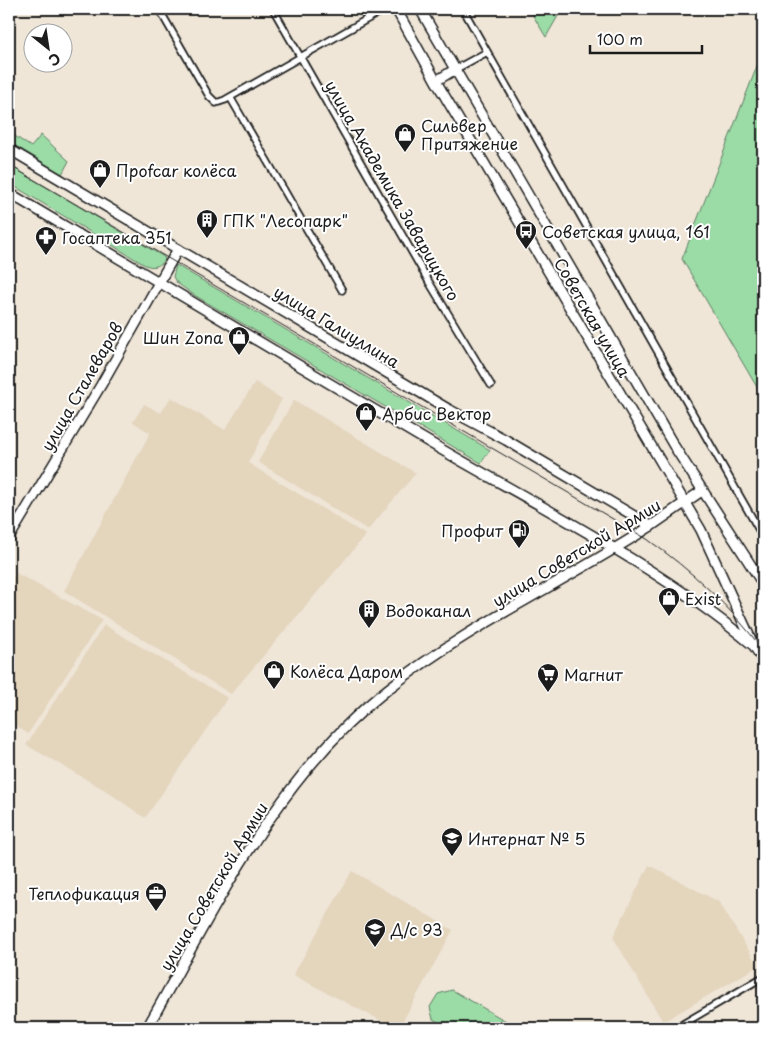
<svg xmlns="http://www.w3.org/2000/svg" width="772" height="1037" font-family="'Playpen Sans',sans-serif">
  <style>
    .built { fill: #e4d5bd }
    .green { fill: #9bdca6; stroke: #5c7c61 }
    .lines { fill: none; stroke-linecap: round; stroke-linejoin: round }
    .minor-casing { stroke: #1c1c1c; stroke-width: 9 }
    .secondary-casing { stroke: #1c1c1c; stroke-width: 12 }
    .primary-casing { stroke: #1c1c1c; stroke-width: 12 }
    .minor { stroke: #fff; stroke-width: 5.5 }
    .secondary { stroke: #fff; stroke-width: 9 }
    .primary { stroke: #fff; stroke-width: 9 }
    .tram { stroke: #1c1c1c; stroke-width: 1 }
    .labels { text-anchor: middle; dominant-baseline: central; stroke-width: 4; stroke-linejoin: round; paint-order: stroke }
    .poi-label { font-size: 16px; fill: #1c1c1c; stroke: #fff; text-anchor: start }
    .street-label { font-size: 16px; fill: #1c1c1c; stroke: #fff }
  </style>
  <rect width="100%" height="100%" fill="#efe6d8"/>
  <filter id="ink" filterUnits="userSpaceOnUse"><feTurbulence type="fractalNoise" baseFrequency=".02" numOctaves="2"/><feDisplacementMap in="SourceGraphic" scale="10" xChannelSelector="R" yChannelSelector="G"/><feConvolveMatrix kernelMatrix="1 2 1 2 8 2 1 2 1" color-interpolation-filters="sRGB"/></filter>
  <g filter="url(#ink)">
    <path class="built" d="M255 382 282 399 248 463 366 535 231 694 64 591 150 433 133 422 144 404 161 413 171 397 225 430Z
      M294 400 416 473 368 530 258 462Z
      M16 573 102 620 28 734 9 721V585Z
      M104 625 228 698 145 818 105 790 26 745Z
      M649 865 719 902 758 966 663 1022 613 937Z
      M352 871 453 930 399 1028H395L293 975Z"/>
    <path class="green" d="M529 9H562L546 37Z
      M759 9H763V387L758 389 682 259 761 56Z
      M9 132 31 147 41 135 69 161 62 174 9 142Z
      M9 165 164 257 165 260C158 267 154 268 145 265L9 183Z
      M176 265 490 450 481 463 194 295 177 283 173 277Z
      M452 990 518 1028H449L433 1019 430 1007 438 994Z"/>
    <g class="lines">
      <g class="minor-casing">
        <path id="minor" d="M159 9 209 96 216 103 225 100 385 9
          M273 9 429 282 491 385
          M362 9 368 19
          M463 9 763 537
          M454 70 487 52
          M230 97 342 290
          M676 1028 763 977"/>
      </g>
      <g class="secondary-casing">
        <path id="secondary" d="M9 538 101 385 178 249
          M147 1028C215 908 277 776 388 689 469 625 565 582 651 526"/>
      </g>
      <g class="primary-casing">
        <path id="primary" d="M396 9 437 83 701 530 754 646 763 660
          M420 9 674 446 763 584
          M436 81 454 70
          M9 149 448 409 506 440 651 526 703 490
          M9 193C152 277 295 364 439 448 546 510 658 566 754 646"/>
      </g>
      <use href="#minor" class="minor"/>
      <use href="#secondary" class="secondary"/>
      <use href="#primary" class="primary"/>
      <path class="tram" d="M9 165 647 539C692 571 730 606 763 650"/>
    </g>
  </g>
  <defs>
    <g id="shop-pin" transform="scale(1.125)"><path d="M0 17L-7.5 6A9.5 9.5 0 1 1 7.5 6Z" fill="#1c1c1c" stroke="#fff"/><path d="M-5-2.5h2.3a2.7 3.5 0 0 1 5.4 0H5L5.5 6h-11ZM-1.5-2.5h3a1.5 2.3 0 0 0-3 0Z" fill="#fff"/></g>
    <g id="building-pin" transform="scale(1.125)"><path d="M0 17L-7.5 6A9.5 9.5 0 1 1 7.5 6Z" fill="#1c1c1c" stroke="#fff"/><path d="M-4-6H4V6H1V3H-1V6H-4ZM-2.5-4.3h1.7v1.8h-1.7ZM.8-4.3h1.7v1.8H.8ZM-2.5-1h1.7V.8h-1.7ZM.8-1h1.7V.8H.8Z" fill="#fff"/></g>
    <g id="bus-pin" transform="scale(1.125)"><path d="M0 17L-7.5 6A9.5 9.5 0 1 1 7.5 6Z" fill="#1c1c1c" stroke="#fff"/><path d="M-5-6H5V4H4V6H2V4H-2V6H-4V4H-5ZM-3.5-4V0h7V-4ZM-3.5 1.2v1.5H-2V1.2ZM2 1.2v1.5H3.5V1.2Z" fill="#fff"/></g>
    <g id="pharmacy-pin" transform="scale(1.125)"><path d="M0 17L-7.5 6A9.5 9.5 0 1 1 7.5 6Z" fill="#1c1c1c" stroke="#fff"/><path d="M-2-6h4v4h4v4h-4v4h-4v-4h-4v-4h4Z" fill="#fff"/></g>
    <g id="fuel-pin" transform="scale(1.125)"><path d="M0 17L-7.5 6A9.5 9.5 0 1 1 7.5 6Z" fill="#1c1c1c" stroke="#fff"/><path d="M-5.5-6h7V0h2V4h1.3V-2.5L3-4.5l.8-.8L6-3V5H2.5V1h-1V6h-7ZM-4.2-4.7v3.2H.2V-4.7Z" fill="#fff"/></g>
    <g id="supermarket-pin" transform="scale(1.125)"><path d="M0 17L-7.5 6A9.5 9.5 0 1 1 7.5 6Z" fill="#1c1c1c" stroke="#fff"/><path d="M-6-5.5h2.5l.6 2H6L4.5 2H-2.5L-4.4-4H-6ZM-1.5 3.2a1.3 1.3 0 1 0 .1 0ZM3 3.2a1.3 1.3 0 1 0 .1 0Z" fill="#fff"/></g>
    <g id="school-pin" transform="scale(1.125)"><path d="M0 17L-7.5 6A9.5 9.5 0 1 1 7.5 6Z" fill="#1c1c1c" stroke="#fff"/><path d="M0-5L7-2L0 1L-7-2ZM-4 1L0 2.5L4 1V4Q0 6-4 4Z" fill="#fff"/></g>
    <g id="office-pin" transform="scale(1.125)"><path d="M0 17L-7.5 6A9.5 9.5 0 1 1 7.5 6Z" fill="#1c1c1c" stroke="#fff"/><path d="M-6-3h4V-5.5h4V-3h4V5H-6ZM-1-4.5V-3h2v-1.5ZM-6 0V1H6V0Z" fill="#fff"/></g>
  </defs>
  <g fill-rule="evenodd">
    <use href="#shop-pin" x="405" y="134"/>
    <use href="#shop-pin" x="100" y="170"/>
    <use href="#building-pin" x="207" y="220"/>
    <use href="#bus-pin" x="526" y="231"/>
    <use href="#pharmacy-pin" x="46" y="237"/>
    <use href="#shop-pin" x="239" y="337"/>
    <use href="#shop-pin" x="366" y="413"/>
    <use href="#fuel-pin" x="519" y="530"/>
    <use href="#shop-pin" x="669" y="598"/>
    <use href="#building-pin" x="369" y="610"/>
    <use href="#shop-pin" x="274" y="671"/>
    <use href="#supermarket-pin" x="548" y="674"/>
    <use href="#school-pin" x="452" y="838"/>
    <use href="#office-pin" x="156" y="893"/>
    <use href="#school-pin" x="375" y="929"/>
  </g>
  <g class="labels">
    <g class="poi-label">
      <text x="421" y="125">Сильвер<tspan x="421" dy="18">Притяжение</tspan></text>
      <text x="116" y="170">Проfcar колёса</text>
      <text x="223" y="220">ГПК "Лесопарк"</text>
      <text x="542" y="231">Советская улица, 161</text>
      <text x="62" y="237">Госаптека 351</text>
      <text x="223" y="337" text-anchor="end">Шин Zona</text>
      <text x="382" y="413">Арбис Вектор</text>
      <text x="503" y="530" text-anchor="end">Профит</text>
      <text x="685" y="598">Exist</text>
      <text x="385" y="610">Водоканал</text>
      <text x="290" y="671">Колёса Даром</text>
      <text x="564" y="674">Магнит</text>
      <text x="468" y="838">Интернат № 5</text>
      <text x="140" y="893" text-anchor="end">Теплофикация</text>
      <text x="391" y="929">Д/с 93</text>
    </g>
    <g class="street-label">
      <text transform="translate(393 190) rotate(60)">улица Академика Заварицкого</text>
      <text transform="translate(593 317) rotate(60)">Советская улица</text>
      <text transform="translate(337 326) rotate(31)">улица Галиуллина</text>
      <text transform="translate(81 386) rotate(-60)">улица Сталеваров</text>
      <text transform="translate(576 552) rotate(-31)">улица Советской Армии</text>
      <text transform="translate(213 886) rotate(-59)">улица Советской Армии</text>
    </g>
  </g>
  <rect width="772" height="1037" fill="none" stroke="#fff" stroke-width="30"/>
  <rect x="15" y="15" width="742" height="1007" fill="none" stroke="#1c1c1c" stroke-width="2" filter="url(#ink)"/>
  <g transform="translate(48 48) rotate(150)"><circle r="24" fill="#ffffff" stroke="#a4a4a4"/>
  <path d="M0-4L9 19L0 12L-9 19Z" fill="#1c1c1c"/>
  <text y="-8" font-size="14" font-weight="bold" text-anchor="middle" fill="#1c1c1c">С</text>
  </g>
  <path d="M590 45v8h112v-8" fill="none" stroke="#1c1c1c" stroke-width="2.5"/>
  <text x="597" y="45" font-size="15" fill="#1c1c1c" stroke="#ffffff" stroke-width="4" paint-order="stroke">100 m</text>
</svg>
